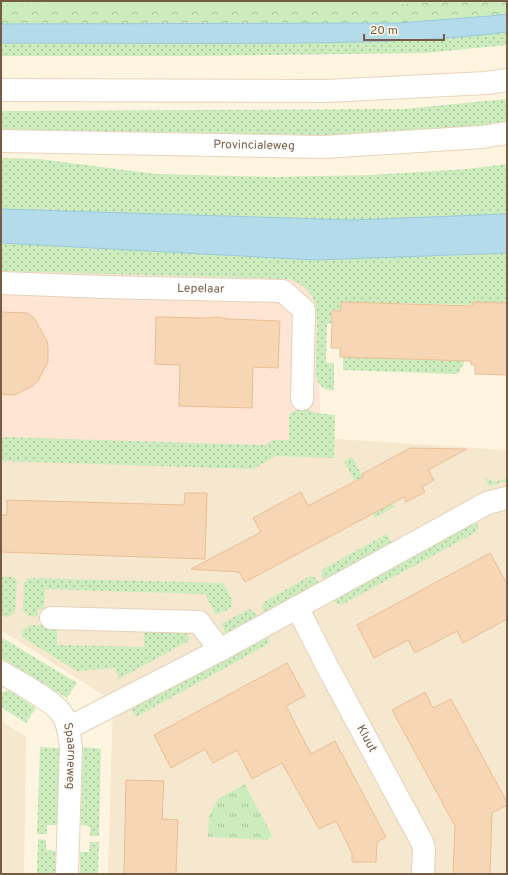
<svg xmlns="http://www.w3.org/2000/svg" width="508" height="875" font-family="Overpass,sans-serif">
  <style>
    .residential { fill: #f6e8ce }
    .commercial { fill: #ffe5d3 }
    .grass { fill: url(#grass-dots) }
    .forest { fill: url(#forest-crowns) }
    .park { fill: url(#park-tufts) }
    .pitch { fill: #ccecbd }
    .water { fill: #b3dbe9; stroke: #98cadb }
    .building { fill: #f6d6b5; stroke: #eabe94 }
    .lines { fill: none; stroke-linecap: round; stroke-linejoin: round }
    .minor-casing { stroke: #e3d2bb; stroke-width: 24 }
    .secondary-casing { stroke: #e8d4b9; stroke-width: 24 }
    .minor { stroke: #fff; stroke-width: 22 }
    .secondary { stroke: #fff; stroke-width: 22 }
    .labels { text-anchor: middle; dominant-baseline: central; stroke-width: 4; stroke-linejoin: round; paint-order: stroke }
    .street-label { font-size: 12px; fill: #775c45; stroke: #fff8e8 }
  </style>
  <defs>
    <pattern id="grass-dots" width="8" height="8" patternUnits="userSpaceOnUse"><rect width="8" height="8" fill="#ccecbd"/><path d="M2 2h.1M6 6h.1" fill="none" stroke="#aac29b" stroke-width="1.8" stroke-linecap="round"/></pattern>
    <pattern id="forest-crowns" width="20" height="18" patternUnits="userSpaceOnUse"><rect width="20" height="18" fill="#ccecbd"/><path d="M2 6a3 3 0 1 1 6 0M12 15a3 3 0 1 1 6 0" fill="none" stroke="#aac29b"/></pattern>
    <pattern id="park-tufts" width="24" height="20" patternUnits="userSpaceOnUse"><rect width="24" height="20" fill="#ccecbd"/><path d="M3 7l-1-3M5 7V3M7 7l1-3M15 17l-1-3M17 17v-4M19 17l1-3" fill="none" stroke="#aac29b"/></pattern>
  </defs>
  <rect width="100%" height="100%" fill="#fef5e0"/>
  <path class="residential" d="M321 438 507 450V874H108L113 701 1 630V460Z
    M1 721 26 737 24 874H1Z"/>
  <path class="commercial" d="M1 243 315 260 321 438 255 464 1 460Z"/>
  <path class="grass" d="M507 32V45L425 53 188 56H1V43C101 43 201 44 301 43 370 42 439 41 507 32Z
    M507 99V124L410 134 324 135 1 130V111L404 109Z
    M1 158 39 159 156 174 273 177 371 175 467 169 507 164V214L352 220 1 209Z
    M1 243 315 260 507 253V303L473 302V305L342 302 341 311 332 310 331 323 327 324 326 363H334V390C326 391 318 386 316 377 315 373 316 367 316 362 316 347 319 313 314 300 309 289 300 283 289 279L1 271Z
    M343 357 465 361 458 374 343 370Z
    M299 408H307L315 413 335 415 334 458 276 456 253 469 1 461V437L265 445 273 440H289V414Z
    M352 457 373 496 385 490 394 507 375 518 344 461Z
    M484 478 496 482 507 478V481L489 486Z
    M475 521 478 524 477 532 341 605 335 602 333 598Z
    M387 534 392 544 324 580 321 575 323 569Z
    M310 576 316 578 319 583 264 612 262 607 264 602Z
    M1 577H14L17 582 15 612 8 617 1 616Z
    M28 578 223 583 232 600 231 608 216 615 205 594 45 589 44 609H38L37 617 28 616 23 611 24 583Z
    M249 609 255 612 257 616 226 633 221 624Z
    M29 625H57V645L144 647V628L184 629 190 640 119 679 115 668 77 671 22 637 23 630Z
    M266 634 269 638 268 644 136 717 130 708Z
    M1 637 77 683 67 698 1 658Z
    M9 690 36 708 26 723 1 707V693Z
    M40 747 59 748 57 825H47V834H37Z
    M83 747 101 749 99 836H90V826L81 825Z
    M38 839 46 840V850L56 851 55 874H37Z
    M90 842H99L98 874H80V852H89Z"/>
  <path class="forest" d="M1 1H507V14L490 16 399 23 1 24Z"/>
  <path class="park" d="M245 784 272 836 267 840 208 837 209 816 218 799Z"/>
  <path class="pitch" d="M1 1H444L361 8 1 5Z"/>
  <path class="water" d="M507 14V32C439 41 370 42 301 43 201 44 101 43 1 43V24L399 23 490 16Z
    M1 209 352 220 507 214V253L315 260 1 243Z"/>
  <path class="building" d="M341 302 472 306 473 302 507 303V375L475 374V365H471V361L340 357V348H331L332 325V311H341Z
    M1 312 27 313 34 318 47 341 48 347V362L38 381 33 386 14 395 1 394Z
    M156 317 208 318 217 317 228 319 280 321 278 368 253 367 252 408 179 406 180 365 155 364Z
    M410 448 467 449 428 470 434 480 422 487 425 492 406 502 404 497 245 582 239 572 191 569 261 532 253 518 301 492 308 506 363 477 362 474Z
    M185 493H207L205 559 1 552V515H7V500L184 505Z
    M490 553 507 584V619L463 643 457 631 415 653 408 640 374 658 357 625Z
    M287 663 305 696 286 706 311 754 335 741 386 837 377 842 376 862H352V853L336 821 319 829 282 763 252 779 237 750 213 763 205 749 171 768 154 735Z
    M425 692 433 708 451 699 507 802V805L492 813 490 874H453L455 826 392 710Z
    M126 780 164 781 162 819 178 820 176 874H124Z"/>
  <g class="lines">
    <g class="minor-casing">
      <g id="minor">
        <path id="s1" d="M1 283 104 287 283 291 304 310 302 399"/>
        <path id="s2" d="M297 607 327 666 422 842 424 849 423 874"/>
        <path d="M51 618 199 622 220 650"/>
        <path id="s3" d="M1 672C17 682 53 700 62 714 69 724 69 736 71 747L67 874"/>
        <path d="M68 728 220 650 487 503 507 498"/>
      </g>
    </g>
    <g class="secondary-casing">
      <g id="secondary">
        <path d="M1 90 327 91 486 83 507 80"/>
        <path id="s4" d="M1 141 324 147 482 137 507 133"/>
      </g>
    </g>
    <use href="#minor" class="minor"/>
    <use href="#secondary" class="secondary"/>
  </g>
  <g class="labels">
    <g class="street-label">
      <text stroke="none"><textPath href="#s4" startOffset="253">Provincialeweg</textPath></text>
      <text stroke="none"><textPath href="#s1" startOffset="200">Lepelaar</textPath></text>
      <text stroke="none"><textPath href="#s2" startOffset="149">Kluut</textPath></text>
      <text stroke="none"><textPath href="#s3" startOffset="118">Spaarneweg</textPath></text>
    </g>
  </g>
  <rect width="508" height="875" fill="none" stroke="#775c45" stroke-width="4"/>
  <path d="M364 34v6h80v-6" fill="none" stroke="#775c45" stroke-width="2"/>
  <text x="370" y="34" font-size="12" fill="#775c45" stroke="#fff8e8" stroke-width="3" paint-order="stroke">20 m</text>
</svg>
